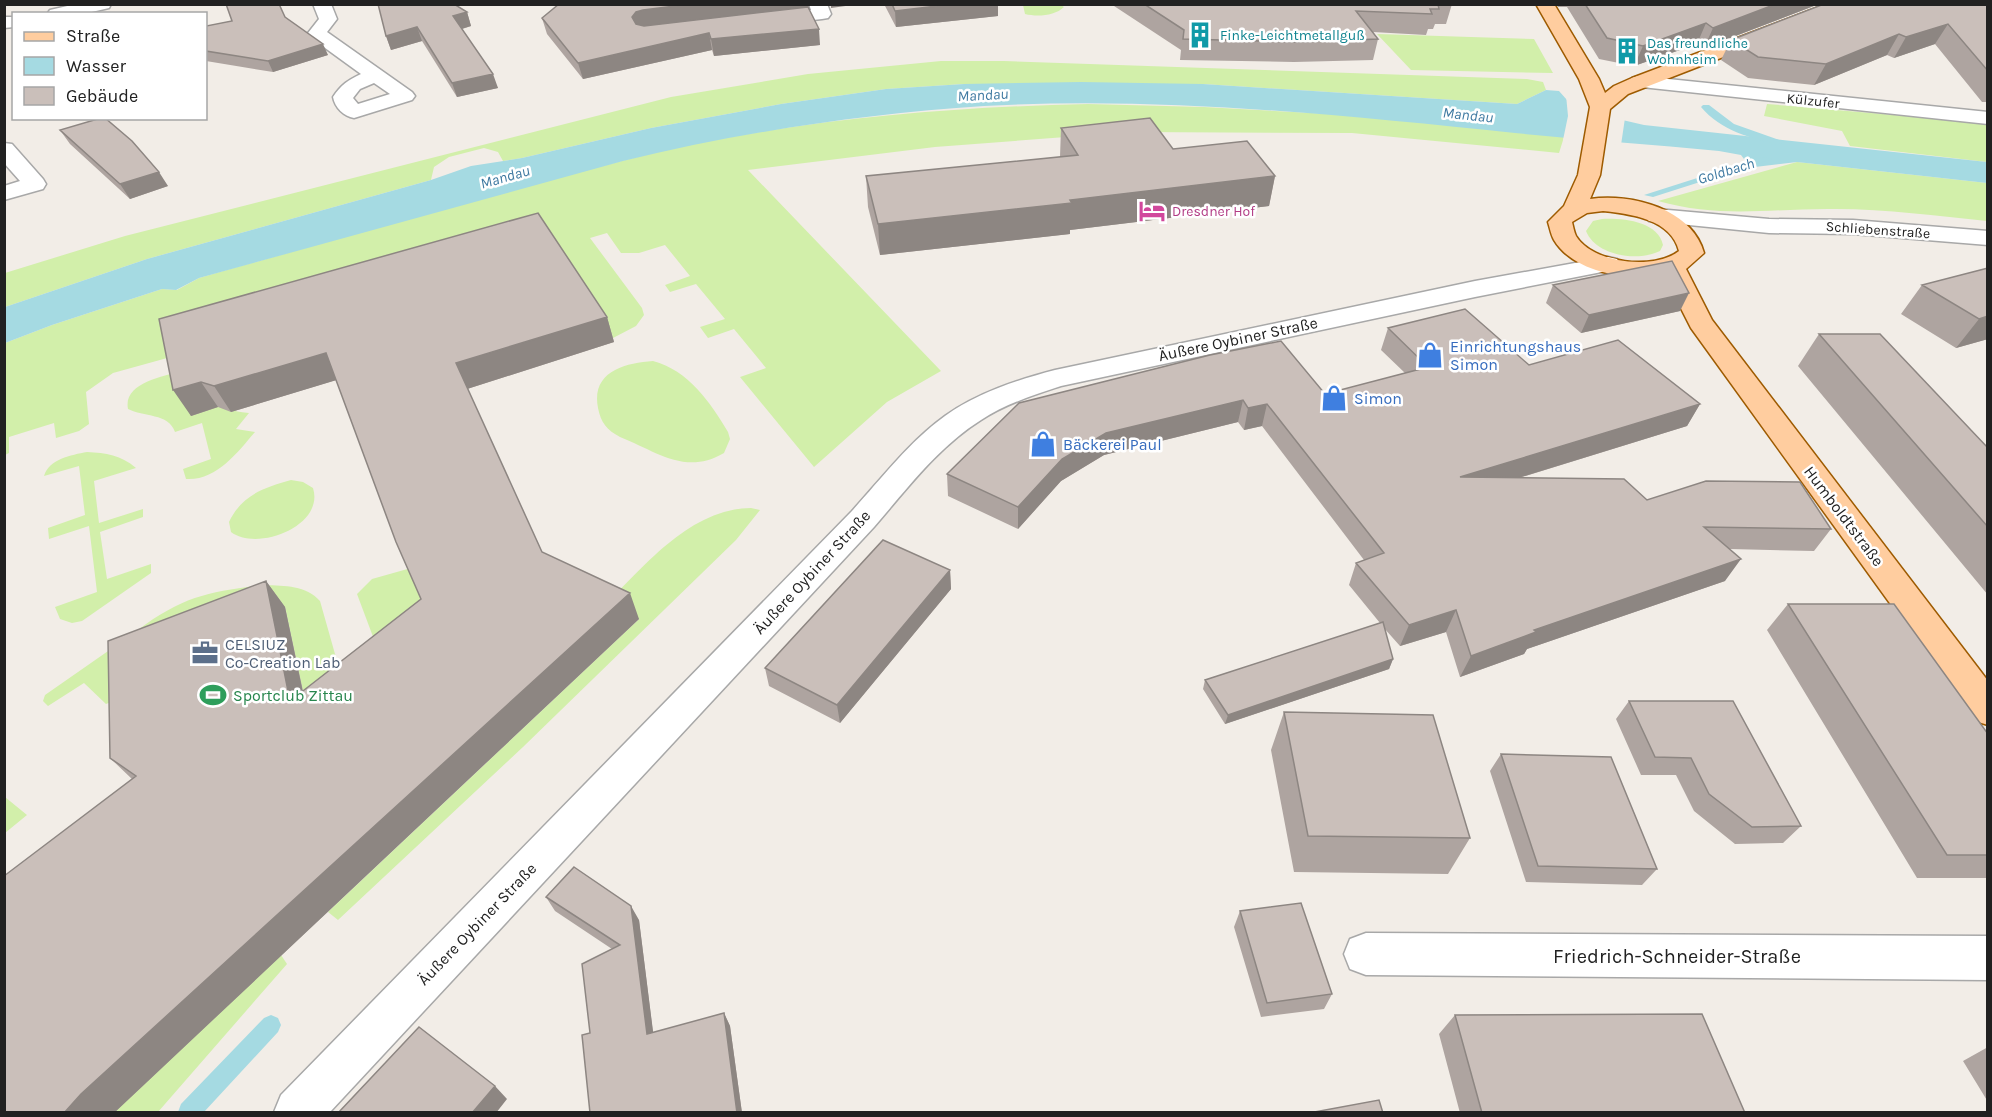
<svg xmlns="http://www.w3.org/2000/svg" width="1992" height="1117" font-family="Karla,sans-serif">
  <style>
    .grass { fill: #d2efaa }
    .water { fill: #a5dae2 }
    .pier { fill: #f2ede7 }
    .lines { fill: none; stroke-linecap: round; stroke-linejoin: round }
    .stream { fill: #a5dae2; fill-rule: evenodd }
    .minor-casing { stroke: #a8a8a8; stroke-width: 3 }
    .major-casing { stroke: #9e5b00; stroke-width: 3 }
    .minor { fill: #fff; fill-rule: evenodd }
    .major { fill: #ffcd9f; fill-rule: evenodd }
    .wall { fill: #aea4a0 }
    .shaded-wall { fill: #8d8682 }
    .building { fill: #cabfba; stroke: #8d8682; stroke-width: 1.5 }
    .labels { text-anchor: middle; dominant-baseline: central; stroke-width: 5; stroke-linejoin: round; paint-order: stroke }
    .far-culture-label { font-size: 14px; fill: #0d838f; stroke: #fff; text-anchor: start }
    .far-street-label { font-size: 14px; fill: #212121; stroke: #fff }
    .far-hotel-label { font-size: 14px; fill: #b23c85; stroke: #fff; text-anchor: start }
    .far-water-label { font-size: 15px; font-style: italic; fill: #3d78a0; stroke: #fff }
    .street-label { font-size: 16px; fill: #212121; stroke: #fff }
    .shop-label { font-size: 16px; fill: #366cbe; stroke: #fff; text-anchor: start }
    .service-label { font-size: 16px; fill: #4e5e75; stroke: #fff; text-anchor: start }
    .leisure-label { font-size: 16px; fill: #27864d; stroke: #fff; text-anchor: start }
    .near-street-label { font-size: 20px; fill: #212121; stroke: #fff }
  </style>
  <rect width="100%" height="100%" fill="#f2ede7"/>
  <path class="grass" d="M1023 5H1061L1064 7C1055 16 1037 17 1025 14Z
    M1377 34 1534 39 1553 73 1411 70Z
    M941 61H1004L1527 79 1543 82 1546 90 1517 104 1203 84H964L886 89 781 104 651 128 522 158 503 161 498 152 484 148 449 157 434 167 431 180 147 259 5 307V273L125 236 671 97 808 74Z
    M1088 104 1204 107 1349 115 1564 137 1559 153 1352 133 1132 132 935 147 748 170 941 371 887 402 814 467 740 377 766 368 734 329 708 338 700 327 725 319 696 284 670 292 665 285 690 276 665 245 639 253H621L607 233 590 238 642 308 644 315 636 326 613 338 546 238 178 355 113 373 86 392 89 424 79 431 56 438 54 423 9 437V453L5 455V343L52 325 162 289 177 290 199 278C301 249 404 220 507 192 561 177 615 162 670 149 808 119 948 107 1088 104Z
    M1767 104 1987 123V162L1850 146 1842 131 1764 116Z
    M1797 162 1987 183V221C1937 216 1887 209 1836 209 1773 208 1721 219 1658 201Z
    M1602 219C1622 218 1658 221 1663 245L1660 251C1638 262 1596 256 1586 231L1593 221Z
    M653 361C688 370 711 403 728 432L730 439 724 453C685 476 656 451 620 437 607 430 601 423 598 408 591 372 624 363 653 361Z
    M181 371C206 395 212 410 249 413L236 429 255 432C237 453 216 481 186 479L183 469 211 459 202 423 175 432C169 413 143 417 128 409 123 383 162 377 181 371Z
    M87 452C106 453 121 455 136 468L94 481 99 523 143 509V517L100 532 107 579 151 564V573L82 621 72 623 60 619 55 607 97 592 89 526 49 539 48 528 85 515 79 466 44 476C49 459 71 455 87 452Z
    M291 480 303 482 313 488C325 526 257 552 231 532L229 522C242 495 263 488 291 480Z
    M751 508 760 510 736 540 523 747 338 920 328 912 639 619 607 603C647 563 691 509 751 508Z
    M411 568 435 625 384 666 357 594 372 579Z
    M265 585C285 586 306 585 320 601L335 654 350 693 310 725 285 607 137 665 138 630C183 596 211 591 265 585Z
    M111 649 124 697 106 704 84 683 48 706 43 701 45 695Z
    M5 797 27 815 5 833Z
    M281 955 287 964 158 1112H114Z"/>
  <path class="water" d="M1081 82 1203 84 1517 104 1546 90 1559 91 1575 109 1644 125 1987 162V183L1797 162 1755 167 1747 163 1741 155 1719 151C1651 144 1583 140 1515 133 1340 115 1161 96 984 106 863 114 741 132 623 161L199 278 176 290 162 289 52 325 5 343V307L147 259 431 180 471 166 522 158 651 128 781 104 886 89 964 84Z"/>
  <path class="pier" d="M1566 95 1576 106 1625 118 1621 145 1563 140 1568 116Z"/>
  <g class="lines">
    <path class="stream" d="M1703 105H1709L1734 124 1785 142 1780 145C1751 138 1721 131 1701 107Z
      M1763 157 1772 159 1653 197 1644 195Z
      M271 1015 278 1018 281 1025 278 1032 204 1112H178L181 1104 264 1018Z"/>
    <g class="minor-casing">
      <path id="minor" d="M76 4H111L109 8 83 14H47L50 10Z
        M313 4H331L337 19 327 32 412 92 415 96 412 100 354 118C344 116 335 108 333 97 341 85 348 80 361 74L310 37 308 33 319 19ZM374 83 390 94 358 104 353 98 360 89Z
        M809 4H827L831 14 828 18 822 19 769 25 763 24 760 20 763 16 769 15 811 10Z
        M4 17H14V27L4 28Z
        M1639 76 1988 112V124L1632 86 1629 82 1632 78Z
        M4 143 12 144 43 179 46 184 43 189 4 200V186L20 181 4 163Z
        M1657 209 1769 219 1853 220 1988 231V245L1853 234 1769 233 1649 221 1645 216 1649 211Z
        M1608 257 1617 259 1620 264 1617 269 1475 297 1061 386C1034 395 1005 404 981 420 938 447 907 489 874 527L330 1112H274L281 1095 852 511C882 478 909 442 945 416 977 393 1017 380 1055 370L1475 281Z
        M1366 933 1988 936V980L1366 975 1350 969 1344 954 1350 939Z"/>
    </g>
    <g class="major-casing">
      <path id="major" d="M1536 4H1554L1599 79 1605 93 1614 86 1632 78 1827 4H1852L1850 8 1628 94 1610 109 1600 175 1590 199C1632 193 1692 209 1704 253L1686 269 1712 320 1988 681V725L1975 721 1691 328 1664 275C1629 282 1573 272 1554 240 1551 235 1550 228 1548 222L1564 206 1578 175 1590 107 1579 79ZM1603 211C1631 214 1671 219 1679 251 1655 270 1593 264 1576 236 1574 232 1573 226 1572 222L1587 213Z"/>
    </g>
    <use href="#minor" class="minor"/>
    <use href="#major" class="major"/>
  </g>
  <path class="wall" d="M559 4H809L808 7 820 45 714 56 712 50 583 79 547 34 542 18Z
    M884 4H998V16L896 27Z
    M1111 4H1452L1446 24H1435L1433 29H1428L1426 35 1373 32 1378 39 1373 60 1294 62 1180 60 1181 50Z
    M1556 4H1819L1704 48 1697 44 1634 66 1599 59 1567 7H1558Z
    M1988 4V102H1982L1935 44 1894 58 1887 55 1814 85 1748 78 1721 60 1731 40Z
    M467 12 471 26 462 29 498 88 457 97 422 41 391 50 386 36Z
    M285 17 328 55 273 72 206 61V26Z
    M1061 128 1173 149 1275 176 1269 206 1070 230V234L880 255 868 207 866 176 1060 157Z
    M60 130 168 186 130 199 70 144Z
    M1988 268V339L1956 348 1901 314 1922 285Z
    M1553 285 1680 311 1581 333 1546 303Z
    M607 317 614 342 467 389 542 552 639 619 114 1113H4L132 779 110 758 266 581 285 607 303 691 421 599 336 380 231 412 218 407 191 416 159 319Z
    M1388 328 1529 365 1700 404 1687 426 1519 478 1647 500 1831 529 1814 551 1730 549 1725 581 1527 649 1524 654 1460 677 1446 632 1400 646 1384 628 1393 659 1389 669 1225 724 1203 689 1205 680 1380 623 1349 585 1356 563 1364 560 1262 426 1244 430 1238 422 1104 455 1061 481 1018 529 948 496 947 474 1019 403 1325 394 1405 373 1381 350Z
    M1819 334 1988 448V595L1798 366Z
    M950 570 951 589 840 723 769 686 765 668Z
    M1788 604 1988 734V878H1917L1767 630Z
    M1629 701 1801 826 1783 843 1735 844 1694 811 1676 775H1641L1616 719Z
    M1284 712 1470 838 1448 874 1294 872 1271 750Z
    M1501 754 1657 869 1642 885 1526 882 1490 771Z
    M546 897 639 920 653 1033 724 1013 730 1026 742 1113H590V1033L612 949 555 911Z
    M1240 911 1332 994 1324 1009 1261 1017 1234 927Z
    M1455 1015 1745 1113H1460L1439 1034Z
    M1988 1047V1102L1963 1061Z"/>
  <path class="shaded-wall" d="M691 4H809L808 8 636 33 632 17 636 12 643 10Z
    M831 4H860L831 8Z
    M954 4H998V16L896 27 895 11Z
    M1776 4H1819L1704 48 1713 28Z
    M467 12 471 26 458 30 453 16Z
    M1706 23 1697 44 1634 66 1643 46Z
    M1948 24 1935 44 1894 58 1906 37Z
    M417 27 422 41 391 50 386 36Z
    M819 29 820 45 714 56 711 39Z
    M709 33 712 50 583 79 578 63Z
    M1899 34 1887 55 1814 85 1826 64Z
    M323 44 328 55 273 72 268 61Z
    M493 74 498 88 457 97 452 83Z
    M159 172 168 186 130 199 120 184Z
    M1275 176 1269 206 1070 230V234L880 255 878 224 1070 200Z
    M1689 293 1680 311 1581 333 1589 315Z
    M1988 316V339L1956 348 1979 319Z
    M607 317 614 342 467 389 456 363Z
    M326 353 340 379 231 412 214 386Z
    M201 382 218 407 191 416 173 390Z
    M1243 400 1238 422 1104 455 1061 481 1018 529V507L1062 459 1106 433Z
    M1267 404 1262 426 1244 430 1248 408Z
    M1700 404 1687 426 1450 499 1460 477Z
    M1741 559 1725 581 1527 649 1524 654 1460 677 1471 656 1534 630Z
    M950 570 951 589 840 723 837 705Z
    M266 581 285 607 310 726 290 701Z
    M630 593 639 619 114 1113H64L81 1094Z
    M1456 610 1446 632 1400 646 1409 625Z
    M1393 659 1389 669 1225 724 1228 715Z
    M631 906 639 920 655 1047 647 1034Z
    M724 1013 730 1026 742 1113H737Z
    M495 1086 507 1099 496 1113H472Z"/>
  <path class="building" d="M226 4H279L285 17 323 44 268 61 206 51V26L232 21Z
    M378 4H454L467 12 453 16 493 74 452 83 417 27 386 36Z
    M559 4H691L643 10 636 12 632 17 636 24 644 26 808 7 819 29 711 39 709 33 578 63 542 18Z
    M892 4H954L895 11Z
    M1144 4H1438L1439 9H1430L1432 14 1356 11 1378 39 1298 42 1183 39 1184 30Z
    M1585 4H1776L1713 28 1706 23 1643 46 1607 38Z
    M1824 4H1988V71L1948 24 1906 37 1899 34 1826 64 1758 57 1731 40Z
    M101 118H105L132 141 159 172 120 184 60 130Z
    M1150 118 1173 149 1247 141 1275 176 1070 200 1072 203 878 224 866 176 1078 155 1061 128Z
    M538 213 607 317 456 363 542 552 630 593 81 1094 64 1113H4V876L136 776 110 758 108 641 266 581 290 701 421 599 396 542 326 353 214 386 201 382 173 390 159 319Z
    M1672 261 1689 293 1589 315 1553 285Z
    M1988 268V316L1979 319 1922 285Z
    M1465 309 1529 365 1618 340 1700 404 1460 477 1624 479 1647 500 1706 481 1800 482 1831 529 1704 527 1741 559 1534 630 1536 632 1471 656 1456 610 1409 625 1356 563 1384 553 1267 404 1248 408 1243 400 1106 433 1062 459 1018 507 947 474 1019 403 1210 355 1281 341 1325 394 1428 367 1388 328Z
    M1819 334H1880L1988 448V527Z
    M883 540 950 570 837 705 765 668Z
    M1788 604H1894L1988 734V855H1947Z
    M1383 622 1393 659 1228 715 1205 680Z
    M1629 701H1733L1801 826 1752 827 1709 794 1691 758 1655 757Z
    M1284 712 1433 715 1470 838 1308 836Z
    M1501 754 1611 757 1657 869 1538 866Z
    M574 867 631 906 647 1034 724 1013 737 1113H590L582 1035 590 1033 582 964 620 945 546 897Z
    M1301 903 1332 994 1267 1003 1240 911Z
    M1702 1014 1745 1113H1482L1455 1015Z
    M419 1027 495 1086 472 1113H338Z
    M1379 1100 1383 1113H1309Z"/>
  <defs>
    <g id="building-bare" transform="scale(2.07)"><path d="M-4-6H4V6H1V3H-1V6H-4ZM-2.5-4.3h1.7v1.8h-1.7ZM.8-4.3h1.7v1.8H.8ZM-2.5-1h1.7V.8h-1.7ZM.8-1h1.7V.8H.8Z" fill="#0f9aa8" stroke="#fff" stroke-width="2.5" paint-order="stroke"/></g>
    <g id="hotel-bare" transform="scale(2.07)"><path d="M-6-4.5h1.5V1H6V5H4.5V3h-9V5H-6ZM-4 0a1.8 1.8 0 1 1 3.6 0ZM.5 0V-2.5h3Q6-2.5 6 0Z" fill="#d1479c" stroke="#fff" stroke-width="2.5" paint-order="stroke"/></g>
    <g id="shop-bare" transform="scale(2.07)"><path d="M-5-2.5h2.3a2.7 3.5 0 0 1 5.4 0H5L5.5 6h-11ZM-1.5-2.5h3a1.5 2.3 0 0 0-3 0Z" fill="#3f7fe0" stroke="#fff" stroke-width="2.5" paint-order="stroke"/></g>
    <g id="office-bare" transform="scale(2.07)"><path d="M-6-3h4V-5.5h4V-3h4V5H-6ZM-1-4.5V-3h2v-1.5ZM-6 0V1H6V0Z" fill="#5c6f8a" stroke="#fff" stroke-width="2.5" paint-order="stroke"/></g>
    <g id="stadium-bare" transform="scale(2.07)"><path d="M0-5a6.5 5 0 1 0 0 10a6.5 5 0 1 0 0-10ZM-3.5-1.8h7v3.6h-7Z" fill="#2e9e5b" stroke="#fff" stroke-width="2.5" paint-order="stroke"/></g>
  </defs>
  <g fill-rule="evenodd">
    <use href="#building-bare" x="1200" y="35"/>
    <use href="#building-bare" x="1627" y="51"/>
    <use href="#hotel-bare" x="1152" y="211"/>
    <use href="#shop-bare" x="1430" y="355"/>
    <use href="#shop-bare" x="1334" y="398"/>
    <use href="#shop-bare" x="1043" y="444"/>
    <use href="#office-bare" x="205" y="653"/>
    <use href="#stadium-bare" x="213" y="695"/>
  </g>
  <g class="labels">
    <g class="far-culture-label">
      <text x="1220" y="35">Finke-Leichtmetallguß</text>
      <text x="1647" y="43">Das freundliche<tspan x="1647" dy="16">Wohnheim</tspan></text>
    </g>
    <g class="far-street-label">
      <text transform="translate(1813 101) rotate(6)">Külzufer</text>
      <text transform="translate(1878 230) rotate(4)">Schliebenstraße</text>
    </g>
    <g class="far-hotel-label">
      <text x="1172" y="211">Dresdner Hof</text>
    </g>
    <g class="far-water-label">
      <text transform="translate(983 95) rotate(-3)">Mandau</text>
      <text transform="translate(1468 115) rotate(6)">Mandau</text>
      <text transform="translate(1726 171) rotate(-17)">Goldbach</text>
      <text transform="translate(505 177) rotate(-16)">Mandau</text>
    </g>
    <g class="street-label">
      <text transform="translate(1238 339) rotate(-12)">Äußere Oybiner Straße</text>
      <text transform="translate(1844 516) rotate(53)">Humboldtstraße</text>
      <text transform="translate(812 572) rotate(-47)">Äußere Oybiner Straße</text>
      <text transform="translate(477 924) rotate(-46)">Äußere Oybiner Straße</text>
    </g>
    <g class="shop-label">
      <text x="1450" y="346">Einrichtungshaus<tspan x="1450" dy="18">Simon</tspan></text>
      <text x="1354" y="398">Simon</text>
      <text x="1063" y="444">Bäckerei Paul</text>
    </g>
    <g class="service-label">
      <text x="225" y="644">CELSIUZ<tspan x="225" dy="18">Co-Creation Lab</tspan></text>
    </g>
    <g class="leisure-label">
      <text x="233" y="695">Sportclub Zittau</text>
    </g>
    <g class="near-street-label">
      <text x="1677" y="956">Friedrich-Schneider-Straße</text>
    </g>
  </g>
  <rect width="1992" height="1117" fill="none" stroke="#212121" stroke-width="12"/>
  <rect x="12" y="12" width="195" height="108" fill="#ffffff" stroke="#a6a6a6" stroke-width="1.5"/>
  <rect x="24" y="32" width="30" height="9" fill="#ffcd9f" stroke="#a6a6a6" stroke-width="1.5"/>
  <text x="66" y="42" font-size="18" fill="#212121">Straße</text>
  <rect x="24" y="57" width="30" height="18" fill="#a5dae2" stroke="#a6a6a6" stroke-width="1.5"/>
  <text x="66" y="72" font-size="18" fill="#212121">Wasser</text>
  <rect x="24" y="87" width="30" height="18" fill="#cabfba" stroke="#a6a6a6" stroke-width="1.5"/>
  <text x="66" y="102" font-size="18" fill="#212121">Gebäude</text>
</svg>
